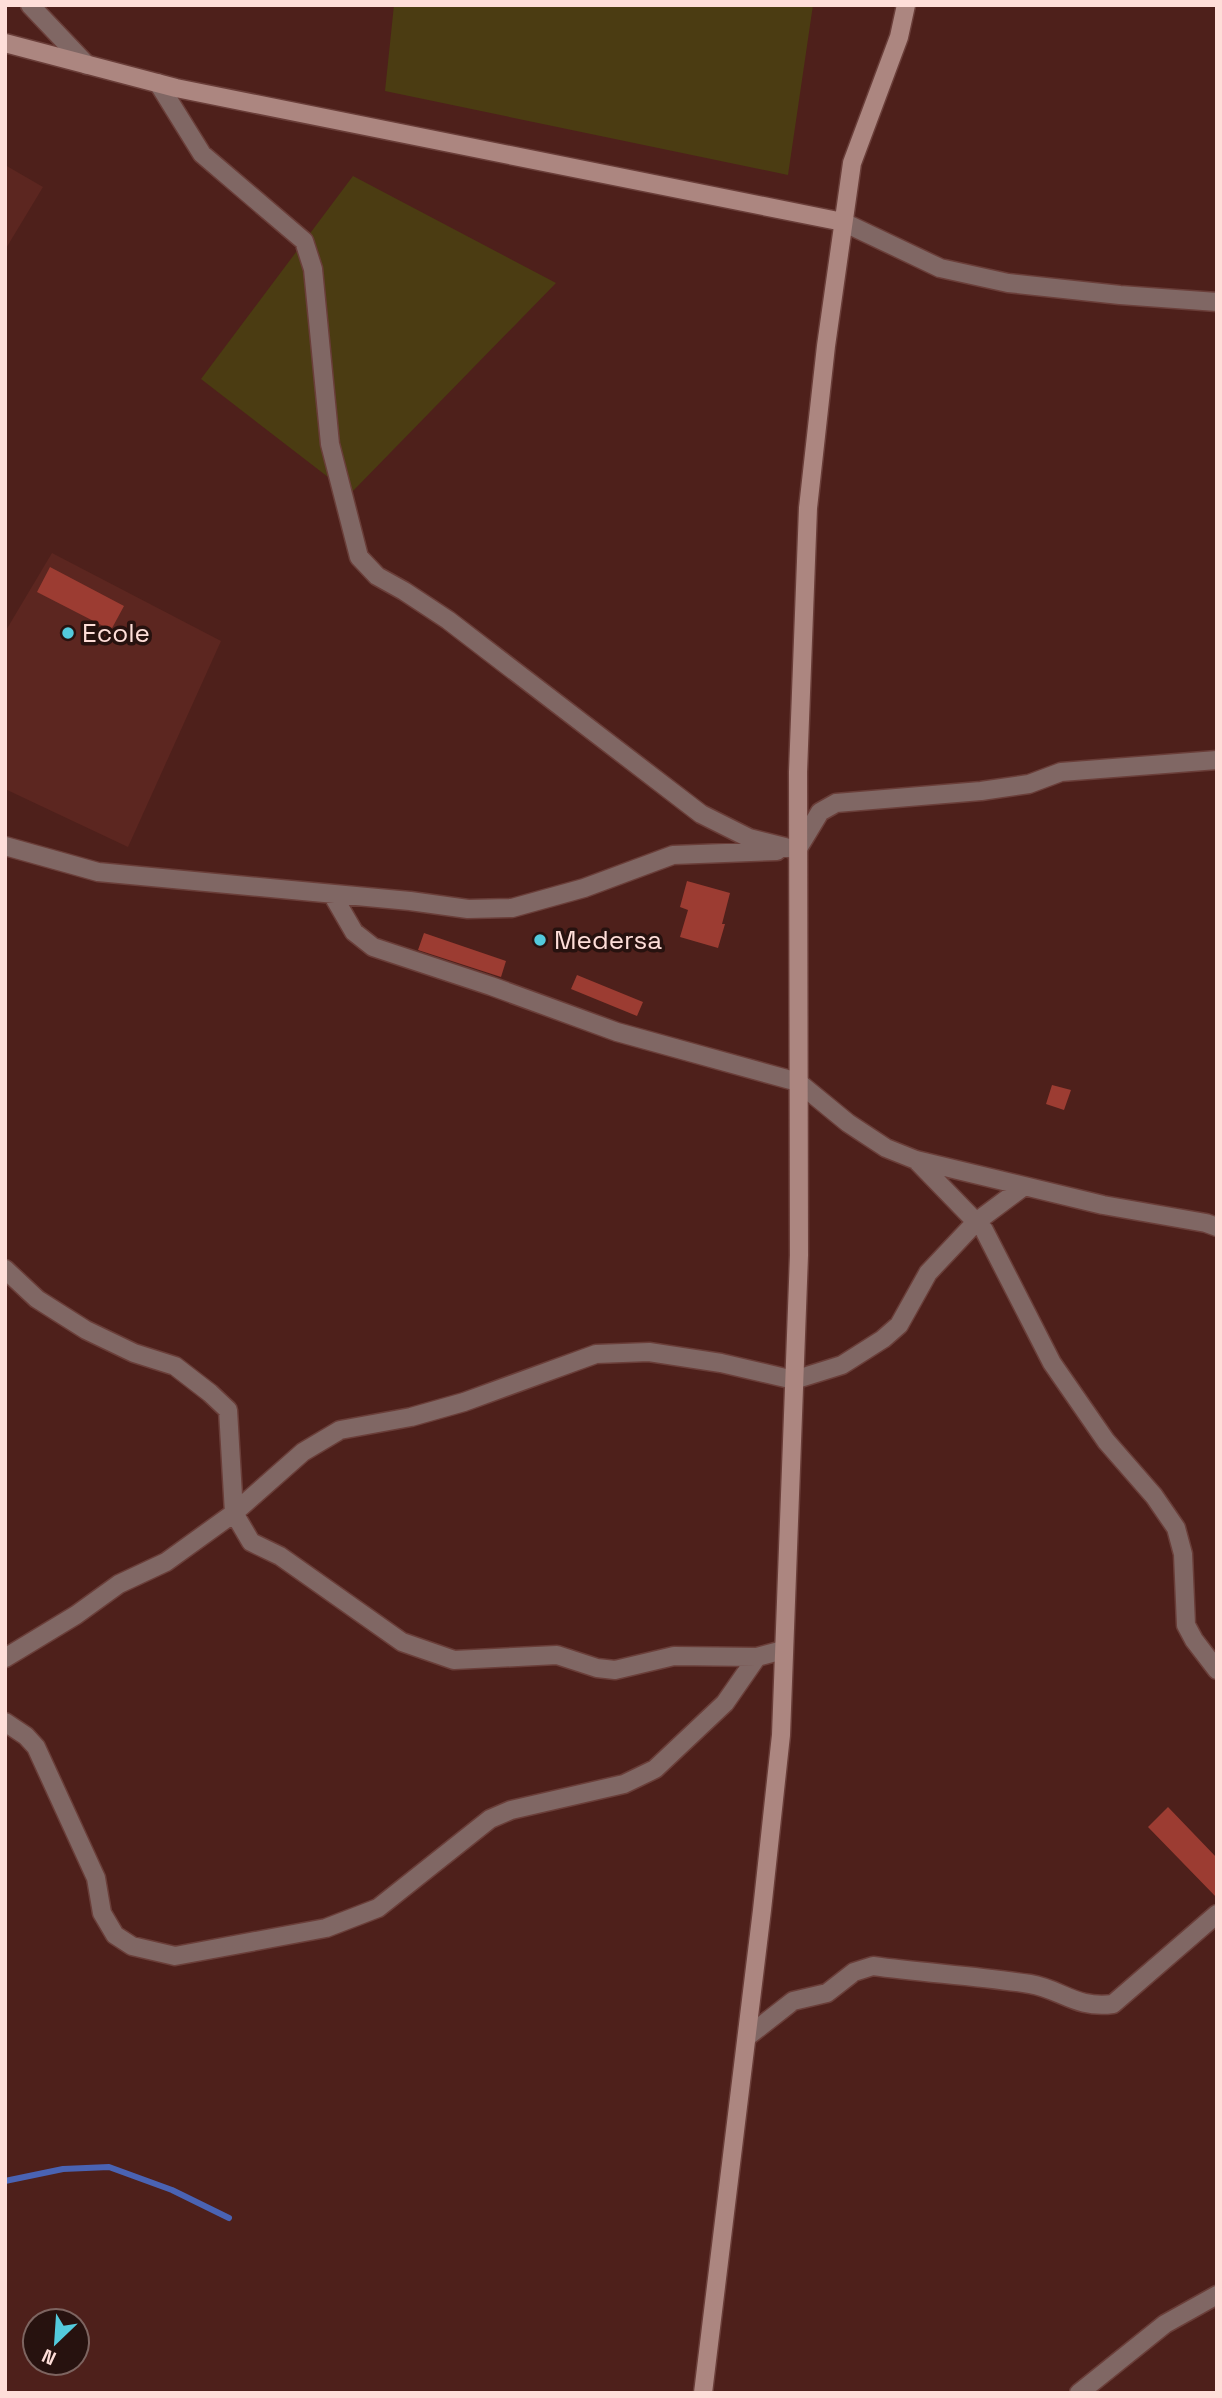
<svg xmlns="http://www.w3.org/2000/svg" width="1222" height="2398" font-family="'Space Grotesk',sans-serif">
  <style>
    .built { fill: #5c2620 }
    .green { fill: #4b3c12 }
    .lines { fill: none; stroke-linecap: round; stroke-linejoin: round }
    .stream { stroke: #4a63b3; stroke-width: 6 }
    .building { fill: #9c3c32 }
    .street-casing { stroke: #6a3e39; stroke-width: 21 }
    .secondary-casing { stroke: #6a3e39; stroke-width: 21 }
    .street { stroke: #806764; stroke-width: 18 }
    .secondary { stroke: #ac8680; stroke-width: 18 }
    .poi-dot { fill: #53cadc; stroke: #27120f; stroke-width: 2.5 }
    .labels { text-anchor: middle; dominant-baseline: central; stroke-width: 7; stroke-linejoin: round; paint-order: stroke }
    .poi-label { font-size: 26px; fill: #feded9; stroke: #27120f; text-anchor: start }
  </style>
  <rect width="100%" height="100%" fill="#4e201b"/>
  <path class="built" d="M5 165 43 187 5 250Z
    M52 553 221 641 128 847 5 789V632Z"/>
  <path class="green" d="M394 5H813L788 175 385 91Z
    M353 176 556 283 350 494 201 379Z"/>
  <g class="lines">
    <path class="stream" d="M5 2181 63 2169 109 2167 172 2190 229 2218"/>
  </g>
  <path class="building" d="M50 567 124 606 111 630 37 592Z
    M687 881 730 893 722 924H725L718 948 680 937 688 910 680 907Z
    M424 933 506 961 501 977 418 950Z
    M577 975 643 1002 637 1016 571 989Z
    M1052 1085 1071 1090 1064 1110 1046 1104Z
    M1168 1807 1217 1858V1898L1148 1827Z"/>
  <g class="lines">
    <g class="street-casing">
      <path id="street" d="M30 5 87 65
        M158 83 202 154 304 241 313 269 330 444 359 557 377 576 404 591 448 620 701 814 749 838 797 850
        M843 222 940 268 1008 283 1120 295 1217 302
        M5 846 98 872 410 901 468 909 512 908 584 888 673 855 777 851
        M797 850 820 812 836 803 981 791 1029 784 1061 772 1217 760
        M332 894 354 932 373 947 491 986 617 1032 798 1082 848 1123 886 1148 916 1160 1103 1205 1206 1223 1217 1227
        M916 1160 984 1230 1052 1363 1106 1441 1154 1496 1176 1528 1183 1554 1186 1625 1194 1640 1217 1670
        M5 1269 37 1299 86 1330 134 1353 175 1366 210 1393 228 1410 234 1513 251 1542 280 1556 402 1642 454 1660 557 1655 597 1668 615 1670 674 1656 757 1657
        M5 1658 76 1615 119 1584 166 1562 234 1513 303 1452 340 1430 411 1417 464 1402 596 1354 649 1352 721 1363 794 1380 842 1365 883 1339 899 1325 928 1273 976 1222 1023 1187
        M5 1722 26 1736 36 1747 96 1878 102 1913 115 1935 132 1946 175 1956 326 1928 378 1908 490 1819 511 1810 624 1784 655 1769 725 1703 757 1657 783 1650
        M747 2037 793 2001 827 1993 854 1972 873 1966C925 1973 978 1976 1030 1984 1061 1989 1076 2009 1113 2004L1217 1914
        M1079 2393 1165 2324 1217 2295"/>
    </g>
    <g class="secondary-casing">
      <path id="secondary" d="M5 43 176 88 843 222
        M703 2393 762 1910 781 1735 799 1255 798 772 808 508 826 346 852 163 899 37 906 5"/>
    </g>
    <use href="#street" class="street"/>
    <use href="#secondary" class="secondary"/>
  </g>
  <g class="poi-dot">
    <circle cx="68" cy="633" r="7"/>
    <circle cx="540" cy="940" r="7"/>
  </g>
  <g class="labels">
    <g class="poi-label">
      <text x="82" y="633">Ecole</text>
      <text x="554" y="940">Medersa</text>
    </g>
  </g>
  <rect width="1222" height="2398" fill="none" stroke="#feded9" stroke-width="14"/>
  <g transform="translate(56 2342) rotate(205)"><circle r="33" fill="#27120f" stroke="#7d6460" stroke-width="2"/>
  <path d="M0-5L12 26L0 18L-12 26Z" fill="#53cadc"/>
  <text y="-10" font-size="19" font-weight="bold" text-anchor="middle" fill="#feded9">N</text>
  </g>
</svg>
